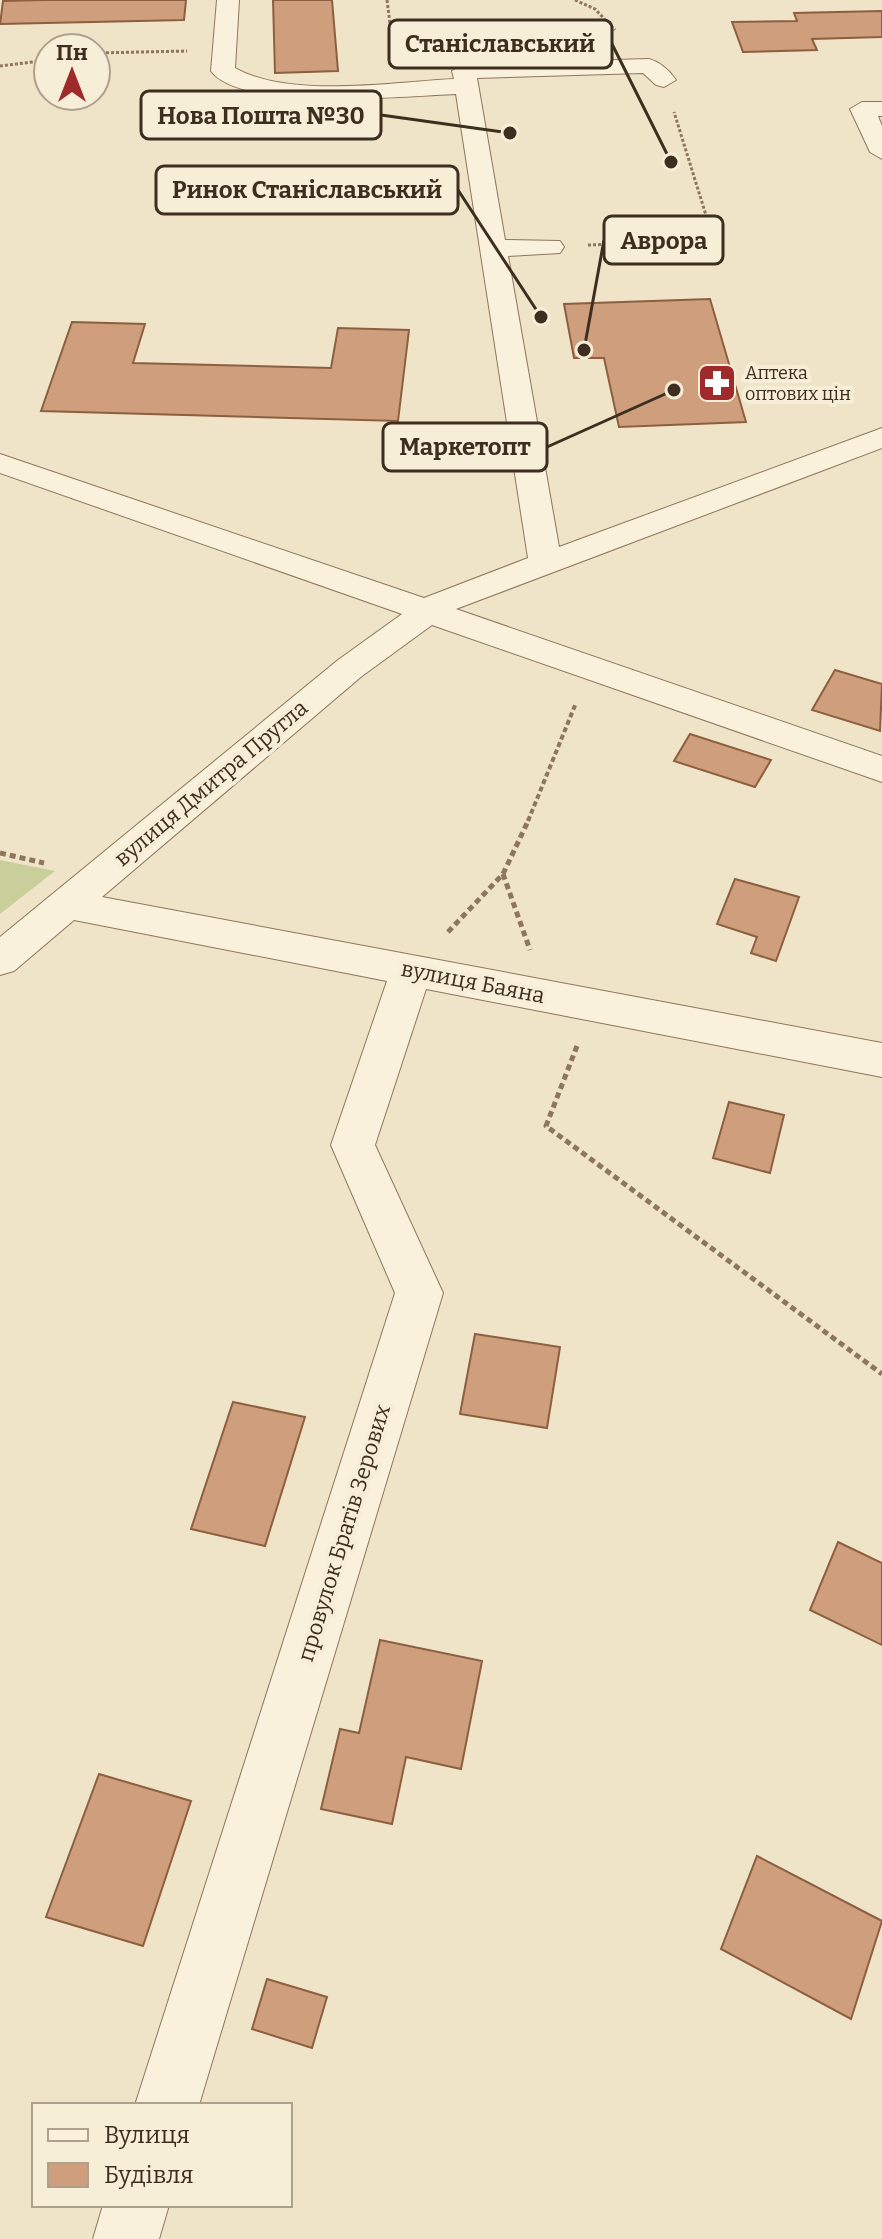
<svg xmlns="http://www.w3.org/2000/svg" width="882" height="2239" font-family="Bitter,serif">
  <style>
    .green { fill: #c9cf9b }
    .building { fill: #cf9f7d; stroke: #8d5f41; stroke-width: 2 }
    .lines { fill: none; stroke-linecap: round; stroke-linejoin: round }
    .minor-casing { stroke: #8d765c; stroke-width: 2 }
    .path-far2 { stroke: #8d765c; stroke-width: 3; stroke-dasharray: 3 2; stroke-linecap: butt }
    .path-far1 { stroke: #8d765c; stroke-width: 4; stroke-dasharray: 5 3; stroke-linecap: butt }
    .path { stroke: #8d765c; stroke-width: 5; stroke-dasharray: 6 4; stroke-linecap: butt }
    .minor { fill: #faf1dc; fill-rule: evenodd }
    .labels { text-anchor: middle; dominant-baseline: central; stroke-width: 8; stroke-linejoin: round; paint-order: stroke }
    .far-poi-label { font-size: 18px; fill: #3d2e20; stroke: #f7eed8; text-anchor: start }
    .street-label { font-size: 22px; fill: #3d2e20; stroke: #f7eed8 }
    .leader { fill: none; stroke: #3d2e20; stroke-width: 3 }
    .callout-dot { fill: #3d2e20; stroke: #f7eed8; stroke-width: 3 }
    .callout { fill: #f7eed8; stroke: #3d2e20; stroke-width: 3 }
    .callout-label { font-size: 24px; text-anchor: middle; font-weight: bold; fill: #3d2e20 }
  </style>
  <rect width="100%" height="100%" fill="#f0e4c8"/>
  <path class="green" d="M0 860 55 871 0 914Z"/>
  <path class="building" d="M44 0H186L184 20 0 24 3 1Z
    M273 0H332L338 71 275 73Z
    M882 11V37L812 39 817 50 743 52 732 22 797 21 794 13Z
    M710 299 746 422 619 427 604 358H574L564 304Z
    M72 322 145 324 133 363 331 368 338 328 409 330 398 421 41 411Z
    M835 670 882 684 880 731 812 710Z
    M690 734 771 760 755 787 674 761Z
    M735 879 799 897 776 961 751 953 757 937 717 924Z
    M729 1102 784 1115 770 1173 713 1158Z
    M475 1334 560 1347 547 1428 460 1414Z
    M233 1402 305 1417 265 1546 191 1529Z
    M838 1542 882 1563V1645L810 1610Z
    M380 1640 482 1661 461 1769 406 1757 392 1824 321 1809 340 1729 359 1733Z
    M99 1774 191 1801 143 1946 46 1917Z
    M757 1856 882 1921 851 2019 721 1949Z
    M267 1979 327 1997 312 2048 252 2029Z"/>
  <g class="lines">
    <g class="minor-casing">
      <path id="minor" d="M217 0H239L235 68C290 99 391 82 454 79L452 71 464 64 649 59C660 62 669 70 676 80L664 87 656 85 643 73 477 78 505 240 560 241 564 247 560 253 508 256 559 547 882 428V448L456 609 882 756V782L432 625 362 676 102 897 882 1043V1077L426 989 375 1145 443 1293 199 2105H135L395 1293 331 1145 387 981 74 920 14 971 0 975V937L338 660 402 614 0 473V454L424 598 528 558 456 94C407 96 241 112 211 71Z
        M862 102H882V116H878L882 126V159L870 152 850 109Z
        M103 2205H169L159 2239H93Z"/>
    </g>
    <path class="path-far2" d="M387 0 394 55
      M575 0 595 9 615 30
      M96 53 187 51
      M0 66 48 60
      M588 245 714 241 674 112"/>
    <path class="path-far1" d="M528 821 576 703"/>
    <path class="path" d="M0 853 44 863
      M503 874 530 950
      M448 932 503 874 529 819
      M577 1046 546 1126 882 1374"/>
    <use href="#minor" class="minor"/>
  </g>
  <defs>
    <g id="pharmacy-square" transform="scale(2)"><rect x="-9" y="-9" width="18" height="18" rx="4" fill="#9e2a2b" stroke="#f7eed8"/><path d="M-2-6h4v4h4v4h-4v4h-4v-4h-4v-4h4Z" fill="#fff"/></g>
  </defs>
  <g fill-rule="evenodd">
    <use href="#pharmacy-square" x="717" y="383"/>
  </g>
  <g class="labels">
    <g class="far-poi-label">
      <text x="745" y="373">Аптека<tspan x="745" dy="21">оптових цін</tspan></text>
    </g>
    <g class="street-label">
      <text transform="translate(211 783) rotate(-40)">вулиця Дмитра Пругла</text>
      <text transform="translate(473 982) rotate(11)">вулиця Баяна</text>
      <text transform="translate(344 1533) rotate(-73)">провулок Братів Зерових</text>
    </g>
  </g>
  <path class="leader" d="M671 162L612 44M510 133L381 115M541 317L458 190M584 350L604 240M674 390L547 447"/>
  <g class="callout-dot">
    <circle cx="671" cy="162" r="8"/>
    <circle cx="510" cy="133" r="8"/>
    <circle cx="541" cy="317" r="8"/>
    <circle cx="584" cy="350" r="8"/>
    <circle cx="674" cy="390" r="8"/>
  </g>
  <g class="callout">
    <rect x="389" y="20" width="223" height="48" rx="8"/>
    <rect x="141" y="91" width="240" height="48" rx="8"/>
    <rect x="156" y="166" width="302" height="48" rx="8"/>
    <rect x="604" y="216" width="119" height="48" rx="8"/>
    <rect x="383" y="423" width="164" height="48" rx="8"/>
  </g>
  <g class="callout-label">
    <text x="500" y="52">Станіславський</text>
    <text x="261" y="124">Нова Пошта №30</text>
    <text x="307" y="198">Ринок Станіславський</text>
    <text x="664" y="249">Аврора</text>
    <text x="465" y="455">Маркетопт</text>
  </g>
  <rect x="32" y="2103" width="260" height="104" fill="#f7eed8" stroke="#ada18e" stroke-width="2"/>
  <rect x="48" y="2129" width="40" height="12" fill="#faf1dc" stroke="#ada18e" stroke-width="2"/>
  <text x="104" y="2143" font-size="24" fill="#3d2e20">Вулиця</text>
  <rect x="48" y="2163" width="40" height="24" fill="#cf9f7d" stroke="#ada18e" stroke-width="2"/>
  <text x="104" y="2183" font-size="24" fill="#3d2e20">Будівля</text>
  <g transform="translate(72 72)"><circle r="38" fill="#f7eed8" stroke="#ada18e" stroke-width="2"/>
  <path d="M0-6L14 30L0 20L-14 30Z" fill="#9e2a2b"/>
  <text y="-12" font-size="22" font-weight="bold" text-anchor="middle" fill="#3d2e20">Пн</text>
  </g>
</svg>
